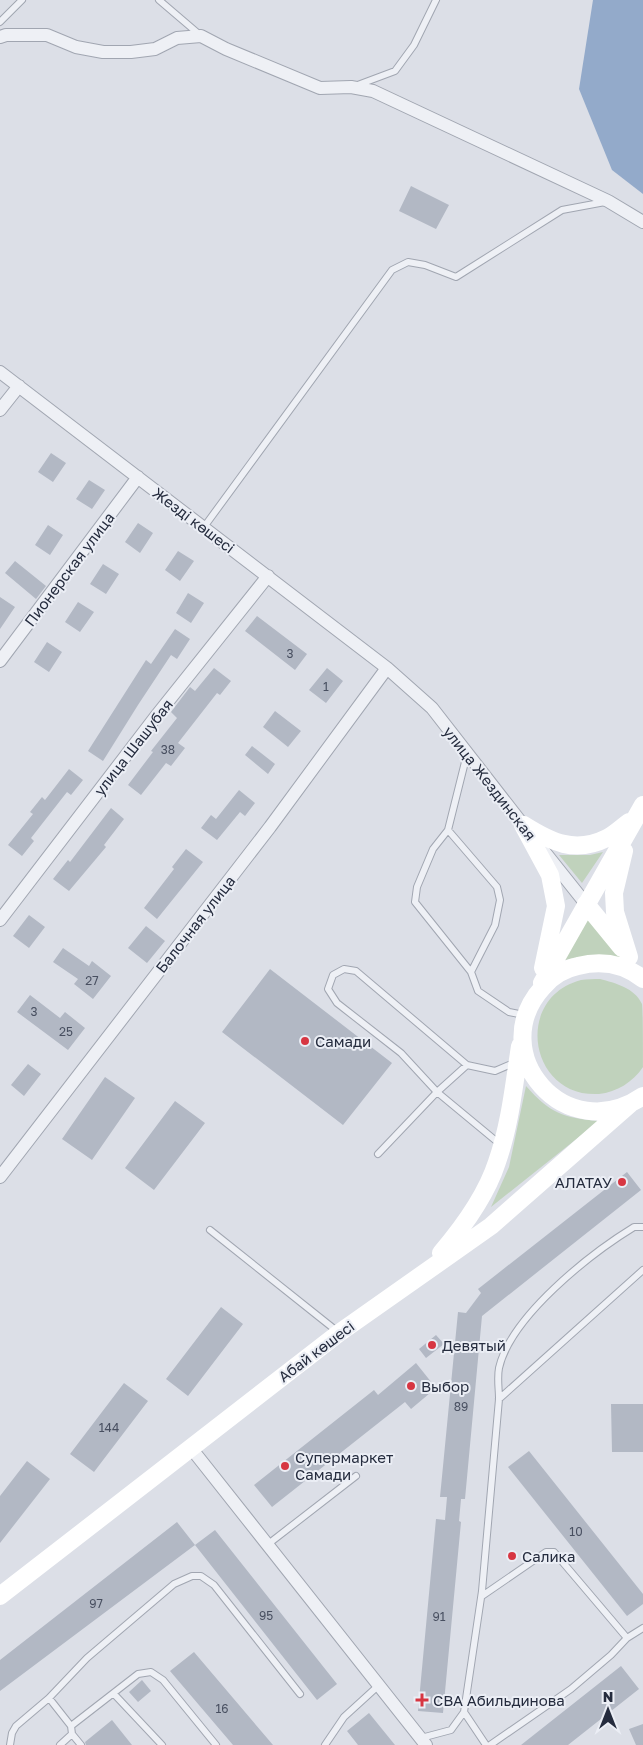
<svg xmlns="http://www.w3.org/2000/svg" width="643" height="1745" font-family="'Golos Text',sans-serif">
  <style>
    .green { fill: #c0d2bc }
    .water { fill: #93aaca }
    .building { fill: #b2b8c4 }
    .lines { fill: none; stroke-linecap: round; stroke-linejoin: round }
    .lane-casing { stroke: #a1a6b1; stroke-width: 8 }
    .street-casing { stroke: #a1a6b1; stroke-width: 14 }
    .lane { stroke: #eef0f5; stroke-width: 6 }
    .street { stroke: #eef0f5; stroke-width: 12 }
    .secondary { stroke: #fff; stroke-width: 18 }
    .poi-dot { fill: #d73642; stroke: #ebeef5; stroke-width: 2 }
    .labels { text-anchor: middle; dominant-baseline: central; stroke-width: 4; stroke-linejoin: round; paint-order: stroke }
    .number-label { font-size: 12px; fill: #484f60 }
    .street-label { font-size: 15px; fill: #252c3e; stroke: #ebeef5 }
    .poi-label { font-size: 15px; fill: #252c3e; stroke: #ebeef5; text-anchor: start }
  </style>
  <rect width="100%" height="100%" fill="#dcdfe7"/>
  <path class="green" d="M603 852 582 883 559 855H590Z
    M588 919 621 957C600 956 582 955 562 961Z
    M600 979C615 983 635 988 642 1004 643 1010 643 1057 643 1067 633 1082 617 1092 599 1094 529 1098 513 998 581 980 587 979 594 979 600 979Z
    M526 1086C550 1113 563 1118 599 1121L491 1207 509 1167Z"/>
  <path class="water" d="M593 0H643V194L612 170 579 89Z"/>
  <path class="building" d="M411 186 449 205 436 229 399 211Z
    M51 453 66 463 53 482 38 472Z
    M89 480 105 490 92 509 76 499Z
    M138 523 153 533 140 553 125 542Z
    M48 525 63 535 50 555 35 545Z
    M178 551 194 561 180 581 165 570Z
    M15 561 46 586 36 599 5 573Z
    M103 564 119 574 106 594 90 584Z
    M188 593 204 603 191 623 176 613Z
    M0 597 15 607 0 629Z
    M78 602 94 612 80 632 65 622Z
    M257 616 307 654 295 670 245 631Z
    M175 629 190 639 177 659 171 655 138 705 103 761 88 751 146 660 151 664Z
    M47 642 62 652 49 672 34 662Z
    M214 668 231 681 220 695 217 693 178 743 185 748 171 766 166 763 141 795 128 785 153 752 151 751 177 718 171 712 190 687 195 691Z
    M327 668 343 681 326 703 309 690Z
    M275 711 301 731 288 747 263 727Z
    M252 746 275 764 268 774 245 755Z
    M69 769 83 780 71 795 67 792 31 838 34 841 22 856 8 845 33 814 30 812 42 797 45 800Z
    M239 790 255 803 245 816 240 812 217 840 201 828 211 815 216 819Z
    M111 808 124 819 104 845 106 847 69 891 53 879 68 860 70 862Z
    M186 849 203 862 157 919 144 908 174 869 172 867Z
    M29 915 45 927 29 948 13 936Z
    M146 926 165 941 147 963 128 948Z
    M63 948 89 966 92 961 111 976 93 999 74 984 78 979 53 962Z
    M270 969 392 1063 343 1125 222 1032Z
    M30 995 60 1018 65 1012 85 1028 68 1050 17 1012Z
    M28 1064 41 1074 24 1096 11 1085Z
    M105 1077 135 1098 92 1160 62 1139Z
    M175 1101 205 1123 154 1190 125 1168Z
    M627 1172 641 1190 482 1316 465 1499H461L459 1521 461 1522 443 1713 418 1711 436 1519 445 1520 447 1497H440L458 1312 466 1313 481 1293 478 1289Z
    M221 1307 243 1324 188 1396 166 1379Z
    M436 1335 444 1344 426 1358 419 1349Z
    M416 1363 436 1388 411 1409 405 1402 272 1507 254 1485 374 1390 378 1395Z
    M124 1383 148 1401 94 1472 70 1454Z
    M611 1404H643V1452H612Z
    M529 1451 643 1594V1604L627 1616 508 1467Z
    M27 1461 50 1479 0 1543V1496Z
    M177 1522 195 1545 0 1691V1660Z
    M215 1530 337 1684 317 1700 195 1545Z
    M194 1652 273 1745H233L170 1671Z
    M621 1666 639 1689 568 1745H521Z
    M142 1680 151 1691 138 1702 129 1692Z
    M369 1713 395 1745H358L347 1731Z
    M112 1720 132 1745H86L85 1742Z
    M643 1724V1745H636L629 1729Z"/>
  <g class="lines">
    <g class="lane-casing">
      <path id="lane" d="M159 0 200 35
        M0 22 22 0
        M355 86 395 71 414 45 436 0
        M204 527 392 270 408 262 425 265 456 277 562 210 605 202
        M467 754 448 830 433 849 417 887 415 902 471 972 478 991 509 1012 524 1015
        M448 830 497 887 500 900 495 925 471 972
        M501 1145 437 1092 401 1053 337 1003 328 989 333 975 344 969 356 971 467 1065 495 1071 516 1062
        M378 1154 437 1092 467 1065
        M210 1230 338 1332
        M499 1399 643 1270
        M267 1545 356 1476
        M482 1596 546 1552H554L627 1638
        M114 1694 162 1745
        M49 1698 71 1726
        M464 1712 486 1745
        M421 1738 451 1730 464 1712 482 1591 499 1399C499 1389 497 1378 499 1368 511 1316 590 1254 634 1227H643
        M10 1745 12 1733 16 1726 49 1698 87 1658 174 1584 192 1576H201L214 1585 300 1694
        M60 1745 72 1734
        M81 1745 72 1734 71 1726 138 1674 151 1672 163 1680 216 1745
        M325 1745 344 1717 378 1686
        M490 1745 571 1689 611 1655 627 1638 643 1628"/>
    </g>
    <g class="street-casing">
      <path id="street" d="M0 37 6 35H47L76 47 103 52H131L155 49 177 38 201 36 226 49 320 88 351 87 373 91 608 201 643 222
        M0 372 387 668 432 708 527 830
        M0 410 19 386
        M0 661 138 477
        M543 850 586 904
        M0 920 157 715 268 576
        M0 1177 270 827 387 668
        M191 1448 426 1745"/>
    </g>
    <use href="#lane" class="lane"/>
    <use href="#street" class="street"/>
    <path class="secondary" d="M523 825 550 875 556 906 543 968
      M524 825C551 842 575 854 607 838 615 834 622 827 629 822
      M624 851 614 893 615 912 629 957
      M586 904 622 948
      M643 979C624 964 602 960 578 966 564 969 552 976 543 987 483 1053 566 1149 643 1096
      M542 983 643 805
      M441 1253C464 1226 486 1196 497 1162 510 1125 514 1085 520 1046
      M0 1596 339 1333 491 1226 630 1104"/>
  </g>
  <g class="poi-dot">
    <circle cx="305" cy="1041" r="5"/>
    <circle cx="622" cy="1182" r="5"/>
    <circle cx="432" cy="1345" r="5"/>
    <circle cx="411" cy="1386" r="5"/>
    <circle cx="285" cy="1466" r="5"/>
    <circle cx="512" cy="1556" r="5"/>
    <path d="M419.5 1692.5h5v5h5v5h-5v5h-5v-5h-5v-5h5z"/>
  </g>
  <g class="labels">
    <g class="number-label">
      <text x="290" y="653">3</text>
      <text x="326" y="686">1</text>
      <text x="168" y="749">38</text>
      <text x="92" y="980">27</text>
      <text x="34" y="1011">3</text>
      <text x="66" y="1031">25</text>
      <text x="461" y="1406">89</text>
      <text x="109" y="1427">144</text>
      <text x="576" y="1531">10</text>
      <text x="96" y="1603">97</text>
      <text x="266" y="1615">95</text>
      <text x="439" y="1616">91</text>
      <text x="222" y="1708">16</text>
    </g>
    <g class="street-label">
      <text transform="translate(194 520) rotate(37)">Жезді көшесі</text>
      <text transform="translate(69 569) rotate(-53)">Пионерская улица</text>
      <text transform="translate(133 747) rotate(-52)">улица Шашубая</text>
      <text transform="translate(490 783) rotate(52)">улица Жездинская</text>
      <text transform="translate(195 924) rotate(-52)">Балочная улица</text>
      <text transform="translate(316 1351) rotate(-37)">Абай көшесі</text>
    </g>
    <g class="poi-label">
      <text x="315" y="1041">Самади</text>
      <text x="612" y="1182" text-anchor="end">АЛАТАУ</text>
      <text x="442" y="1345">Девятый</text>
      <text x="421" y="1386">Выбор</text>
      <text x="295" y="1457">Супермаркет<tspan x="295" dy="17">Самади</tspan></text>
      <text x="522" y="1556">Салика</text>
      <text x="433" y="1700">СВА Абильдинова</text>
    </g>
  </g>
  <g transform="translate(608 1710)" stroke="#ebeef5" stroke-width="4" paint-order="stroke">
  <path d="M0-4L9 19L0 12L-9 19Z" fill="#252c3e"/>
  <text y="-8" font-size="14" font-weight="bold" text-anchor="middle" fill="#252c3e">N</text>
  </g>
</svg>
